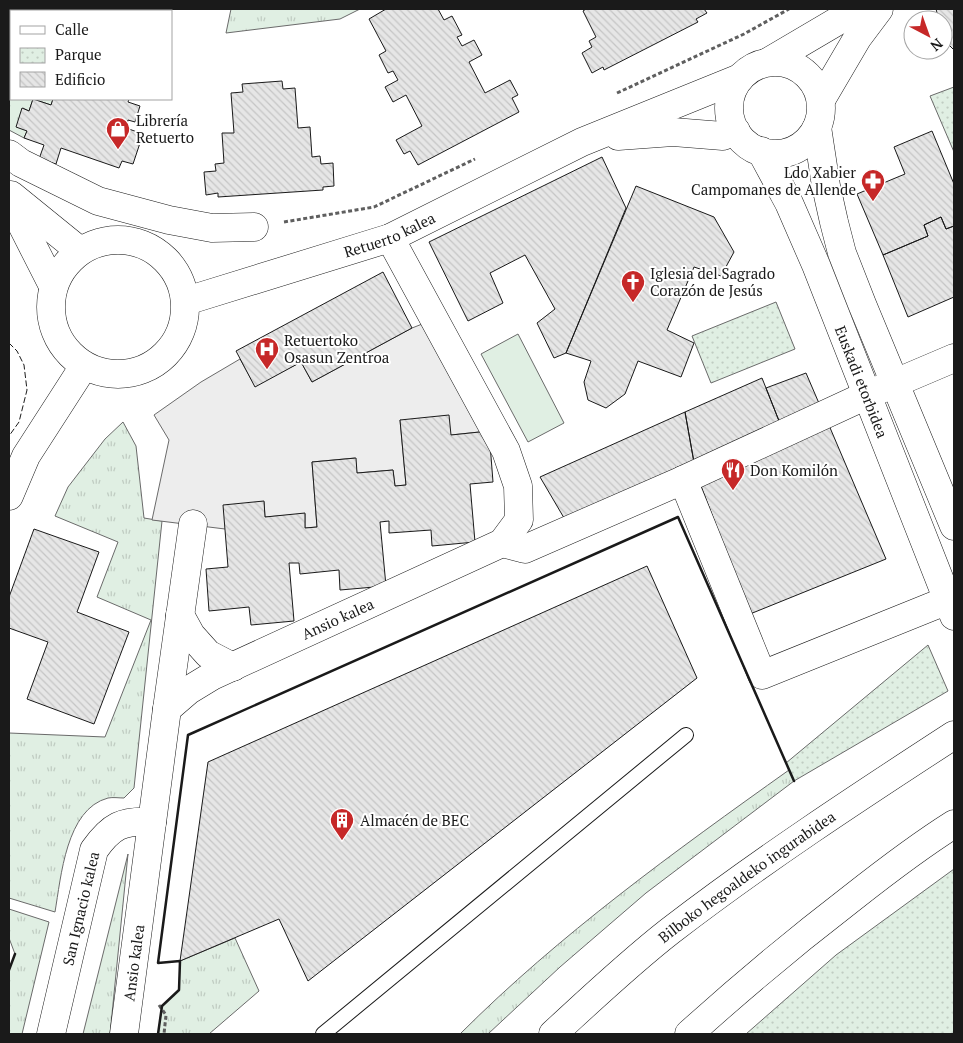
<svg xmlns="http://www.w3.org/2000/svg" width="963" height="1043" font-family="'PT Serif',serif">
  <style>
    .grass { fill: url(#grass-tufts); stroke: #6a6a6a }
    .park { fill: url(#park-dots); stroke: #6a6a6a }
    .pitch { fill: #e0efe3; stroke: #6a6a6a }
    .parking { fill: #ededed; stroke: #6a6a6a }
    .building { fill: url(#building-back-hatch); stroke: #1a1a1a }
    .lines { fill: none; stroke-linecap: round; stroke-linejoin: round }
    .lane-casing { stroke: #1a1a1a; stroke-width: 16 }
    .street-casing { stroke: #1a1a1a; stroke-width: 29 }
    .secondary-casing { stroke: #1a1a1a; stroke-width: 29 }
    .primary-casing { stroke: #1a1a1a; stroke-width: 29 }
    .highway-casing { stroke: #1a1a1a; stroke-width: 29 }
    .path { stroke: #5f5f5f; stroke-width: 3; stroke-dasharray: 4 2.5; stroke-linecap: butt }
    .lane { stroke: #fff; stroke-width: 14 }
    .street { stroke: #fff; stroke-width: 28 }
    .secondary { stroke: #fff; stroke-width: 28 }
    .primary { stroke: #fff; stroke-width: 28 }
    .highway { stroke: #fff; stroke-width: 28 }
    .fence { stroke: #1a1a1a; stroke-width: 1; stroke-dasharray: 6 2.5; stroke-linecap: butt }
    .wall { stroke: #1a1a1a; stroke-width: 2.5 }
    .labels { text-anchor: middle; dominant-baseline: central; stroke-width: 4; stroke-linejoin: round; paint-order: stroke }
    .poi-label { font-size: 15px; fill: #1a1a1a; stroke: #fff; text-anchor: start }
    .street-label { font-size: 15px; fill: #1a1a1a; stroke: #fff }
  </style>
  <defs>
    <pattern id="grass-tufts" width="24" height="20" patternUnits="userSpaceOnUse" patternTransform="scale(1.25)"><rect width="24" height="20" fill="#e0efe3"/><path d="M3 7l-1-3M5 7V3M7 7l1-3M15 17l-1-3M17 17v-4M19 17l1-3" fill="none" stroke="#c0ccc2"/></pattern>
    <pattern id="park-dots" width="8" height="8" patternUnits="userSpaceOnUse" patternTransform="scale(1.25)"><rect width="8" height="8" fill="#e0efe3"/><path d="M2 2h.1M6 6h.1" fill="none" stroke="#c0ccc2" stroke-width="1.8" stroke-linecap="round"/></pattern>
    <pattern id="building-back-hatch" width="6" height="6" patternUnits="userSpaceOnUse" patternTransform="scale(1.25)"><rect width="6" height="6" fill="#e6e6e6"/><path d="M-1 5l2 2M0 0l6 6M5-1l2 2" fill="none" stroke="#c5c5c5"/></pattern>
  </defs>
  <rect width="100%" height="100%" fill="#fff"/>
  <path class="grass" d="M231 9H360L340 19 226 33Z
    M11 58V99H53L51 105 33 99 29 111 23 108 27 131 24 138 9 130V62Z
    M123 422 136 446 144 518 162 521 134 788 124 798C119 798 113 797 108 798 66 809 61 877 55 912L9 898V733L105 737 151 620 97 597 118 542 55 516 68 487 105 439Z
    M789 770 794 781 646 893 560 967 488 1034H460C560 934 674 852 789 770Z
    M128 854 110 1034H83Z
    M9 909 49 922 22 1034H9V970L15 954 9 938Z
    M235 938 259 991 209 1034H158L162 1006 179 990 180 961Z"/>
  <path class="park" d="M954 87V152L930 96Z
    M776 302 795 349 711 383 692 336Z
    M928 645 948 691 794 781 786 763Z
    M954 869V1034H746L836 955Z"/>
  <path class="pitch" d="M518 334 564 423 528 442 481 354Z"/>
  <path class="parking" d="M435 319 489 431 451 435 400 420 406 485 395 486 393 470 357 473 355 458 312 462 317 527 305 528V514L265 517 264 502 225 529 152 520 169 440 154 415 201 382 240 359 255 386 301 362 312 382 412 328Z"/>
  <path class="building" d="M73 9H162L161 11H73Z
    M386 9H438L444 20 452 16 462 35 457 37 462 46 474 40 482 55 469 62 485 93 510 80 518 95 512 98 519 112 418 165 410 151 404 154 396 140 422 126 406 95 393 102 385 87 398 80 393 71 388 73 379 55 386 51 369 19Z
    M586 9H704L707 13 696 19 698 22 604 70 603 67 592 73 582 53 592 47 589 41 596 37 583 11Z
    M936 9H954V50L947 43 943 30V20H939Z
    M282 81 283 89 295 88 298 128 310 127 312 157 320 156 321 164 333 163 334 186 323 187V190L218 197V193L206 195 204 172 216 171 215 164 224 163 222 133H234L231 93 243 92 242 84Z
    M33 99 51 105 53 99H129L128 102 140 106 135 122 128 120 126 128 143 134 133 164 122 161 119 168 61 148 56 164 39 159 44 145 24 138 27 131 16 127 22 108 29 111Z
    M932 131 954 184V226L946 229 941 217 924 225 928 236 883 255 857 194 905 174 894 147Z
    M602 157 626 208 566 353 554 358 537 323 555 309 525 255 490 273 503 303 468 321 429 242Z
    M636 186 714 217 734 252 721 276 694 267 667 330 694 343 681 377 638 361 625 394 606 408 588 400 584 382 591 361 566 353Z
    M941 217 946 229 954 226V297L908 317 883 255 928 236 924 225Z
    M383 272 412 328 312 382 301 362 255 387 236 351Z
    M806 373 824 415 783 431 766 388Z
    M762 378 783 431 695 468 685 412Z
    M685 412 695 468 567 523 540 477Z
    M449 415 451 435 489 431 493 482 470 484 475 542 432 546 431 530 389 533V521L380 522 386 586 340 590 339 570 300 574 299 563H289L294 621 251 625 249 607 209 611 206 569 228 567 223 505 264 501 265 517 305 513V528L317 527 312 462 356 458 357 473 393 470 395 486 406 485 400 420Z
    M828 423 886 559 750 614 698 478Z
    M34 529 99 552 77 612 129 632 94 724 27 699 48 642 9 628V597Z
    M647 566 697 678 308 981 279 919 180 961 208 762Z"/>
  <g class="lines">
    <g class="lane-casing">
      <path id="lane" d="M323 1034 686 735"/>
    </g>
    <g class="street-casing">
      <g id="street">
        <path d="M9 154 21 163 98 201 169 220 212 228 254 227"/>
        <path d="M683 480 867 395 954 358"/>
        <path d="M502 543 525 549 683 480 762 675 948 600"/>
        <path d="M180 615 191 635 208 654 233 667"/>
        <path d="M167 709 193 524"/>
        <path id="s1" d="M51 1034 94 850C111 826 122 820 152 822"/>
        <path id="s2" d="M124 1034 167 709 189 690 212 676 502 543 519 520 518 486 506 451 390 238"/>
      </g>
    </g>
    <g class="secondary-casing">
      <g id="secondary">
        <path d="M817 127 826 186 834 222 842 253 862 304 954 526"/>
        <path id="s3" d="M761 151 789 203 816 265 954 616"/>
        <path d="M11 195 80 251"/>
        <path d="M9 205 20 221 53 286"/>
      </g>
    </g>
    <g class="primary-casing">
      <g id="primary">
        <path d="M768 62 858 9"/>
        <circle cx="775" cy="108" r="46"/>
        <path d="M821 100 858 37 879 9"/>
        <path d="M618 136 673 132 723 136 736 131"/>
        <circle cx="118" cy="307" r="67"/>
        <path id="s4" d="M186 301 390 238 582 142 740 78"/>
        <path d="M9 496 26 456 84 366"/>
      </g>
    </g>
    <g class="highway-casing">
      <g id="highway">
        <path id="s5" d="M553 1034C591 999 629 963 670 931 761 861 857 798 954 735"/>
        <path d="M689 1034C741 987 796 941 852 898 885 872 919 846 954 824"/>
      </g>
    </g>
    <path class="path" d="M617 93 744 34 789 9
      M284 222 374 207 475 159
      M159 1005 166 1015 164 1034"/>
    <use href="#lane" class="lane"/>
    <use href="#street" class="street"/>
    <use href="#secondary" class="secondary"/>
    <use href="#primary" class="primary"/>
    <use href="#highway" class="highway"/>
    <path class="fence" d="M9 343 17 351 24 365 27 390 19 422 9 436"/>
    <path class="wall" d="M9 970 15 954
      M158 1034 162 1006 179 990 180 961 158 963 188 735 678 517 794 781"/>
  </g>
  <defs>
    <g id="shop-pin" transform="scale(1.25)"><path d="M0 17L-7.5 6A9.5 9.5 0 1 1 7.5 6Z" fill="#c62828" stroke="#fff"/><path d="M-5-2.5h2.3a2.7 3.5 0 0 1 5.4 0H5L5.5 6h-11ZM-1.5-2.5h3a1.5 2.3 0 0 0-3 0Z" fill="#fff"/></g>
    <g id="pharmacy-pin" transform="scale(1.25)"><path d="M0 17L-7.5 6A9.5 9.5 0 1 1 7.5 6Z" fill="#c62828" stroke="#fff"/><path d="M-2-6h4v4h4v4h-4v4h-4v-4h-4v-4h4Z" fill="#fff"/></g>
    <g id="church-pin" transform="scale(1.25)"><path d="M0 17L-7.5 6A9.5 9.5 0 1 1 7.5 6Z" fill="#c62828" stroke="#fff"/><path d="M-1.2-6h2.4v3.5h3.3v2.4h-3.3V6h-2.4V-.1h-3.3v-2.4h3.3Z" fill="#fff"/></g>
    <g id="hospital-pin" transform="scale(1.25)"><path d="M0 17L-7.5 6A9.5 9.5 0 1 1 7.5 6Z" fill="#c62828" stroke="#fff"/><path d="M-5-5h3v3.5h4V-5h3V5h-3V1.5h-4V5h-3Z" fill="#fff"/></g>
    <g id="restaurant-pin" transform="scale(1.25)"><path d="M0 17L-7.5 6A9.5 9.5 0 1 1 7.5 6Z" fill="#c62828" stroke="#fff"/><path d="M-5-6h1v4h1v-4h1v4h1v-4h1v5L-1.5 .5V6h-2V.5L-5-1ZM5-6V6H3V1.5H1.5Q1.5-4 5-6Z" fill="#fff"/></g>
    <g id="building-pin" transform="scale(1.25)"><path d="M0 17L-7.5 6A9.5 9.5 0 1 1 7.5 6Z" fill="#c62828" stroke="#fff"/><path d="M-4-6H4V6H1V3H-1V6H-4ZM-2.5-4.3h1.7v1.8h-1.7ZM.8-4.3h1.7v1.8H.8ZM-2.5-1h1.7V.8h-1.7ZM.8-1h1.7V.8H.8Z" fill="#fff"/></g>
  </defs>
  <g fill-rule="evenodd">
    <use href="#shop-pin" x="118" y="129"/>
    <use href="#pharmacy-pin" x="873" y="181"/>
    <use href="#church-pin" x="633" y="282"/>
    <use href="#hospital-pin" x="267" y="349"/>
    <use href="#restaurant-pin" x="733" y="470"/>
    <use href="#building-pin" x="342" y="820"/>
  </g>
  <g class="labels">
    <g class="poi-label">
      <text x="136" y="120">Librería<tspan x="136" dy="17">Retuerto</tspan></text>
      <text x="856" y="172" text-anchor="end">Ldo Xabier<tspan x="856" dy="17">Campomanes de Allende</tspan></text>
      <text x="650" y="273">Iglesia del Sagrado<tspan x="650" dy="17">Corazón de Jesús</tspan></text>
      <text x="284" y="340">Retuertoko<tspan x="284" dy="17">Osasun Zentroa</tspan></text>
      <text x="750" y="470">Don Komilón</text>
      <text x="360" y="820">Almacén de BEC</text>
    </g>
    <g class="street-label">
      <text stroke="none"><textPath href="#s4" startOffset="214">Retuerto kalea</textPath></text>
      <text stroke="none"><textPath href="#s3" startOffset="252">Euskadi etorbidea</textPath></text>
      <text stroke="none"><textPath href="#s2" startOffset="522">Ansio kalea</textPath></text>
      <text stroke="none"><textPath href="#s5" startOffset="250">Bilboko hegoaldeko ingurabidea</textPath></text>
      <text stroke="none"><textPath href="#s1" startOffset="129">San Ignacio kalea</textPath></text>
      <text stroke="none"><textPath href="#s2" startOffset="72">Ansio kalea</textPath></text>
    </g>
  </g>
  <rect width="963" height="1043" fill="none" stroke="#1a1a1a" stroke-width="20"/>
  <rect x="10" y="10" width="162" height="90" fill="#ffffff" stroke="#a3a3a3"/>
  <rect x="20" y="26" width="25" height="8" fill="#ffffff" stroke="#a3a3a3"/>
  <text x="55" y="35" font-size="15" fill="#1a1a1a">Calle</text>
  <rect x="20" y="48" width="25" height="15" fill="url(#park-dots)" stroke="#a3a3a3"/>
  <text x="55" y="60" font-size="15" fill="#1a1a1a">Parque</text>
  <rect x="20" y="72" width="25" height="15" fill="url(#building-back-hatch)" stroke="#a3a3a3"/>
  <text x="55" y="85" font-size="15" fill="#1a1a1a">Edificio</text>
  <g transform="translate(928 35) rotate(139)"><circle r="24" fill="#ffffff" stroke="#a3a3a3"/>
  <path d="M0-4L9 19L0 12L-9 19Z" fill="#c62828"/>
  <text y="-8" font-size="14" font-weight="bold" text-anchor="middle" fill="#1a1a1a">N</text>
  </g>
</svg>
